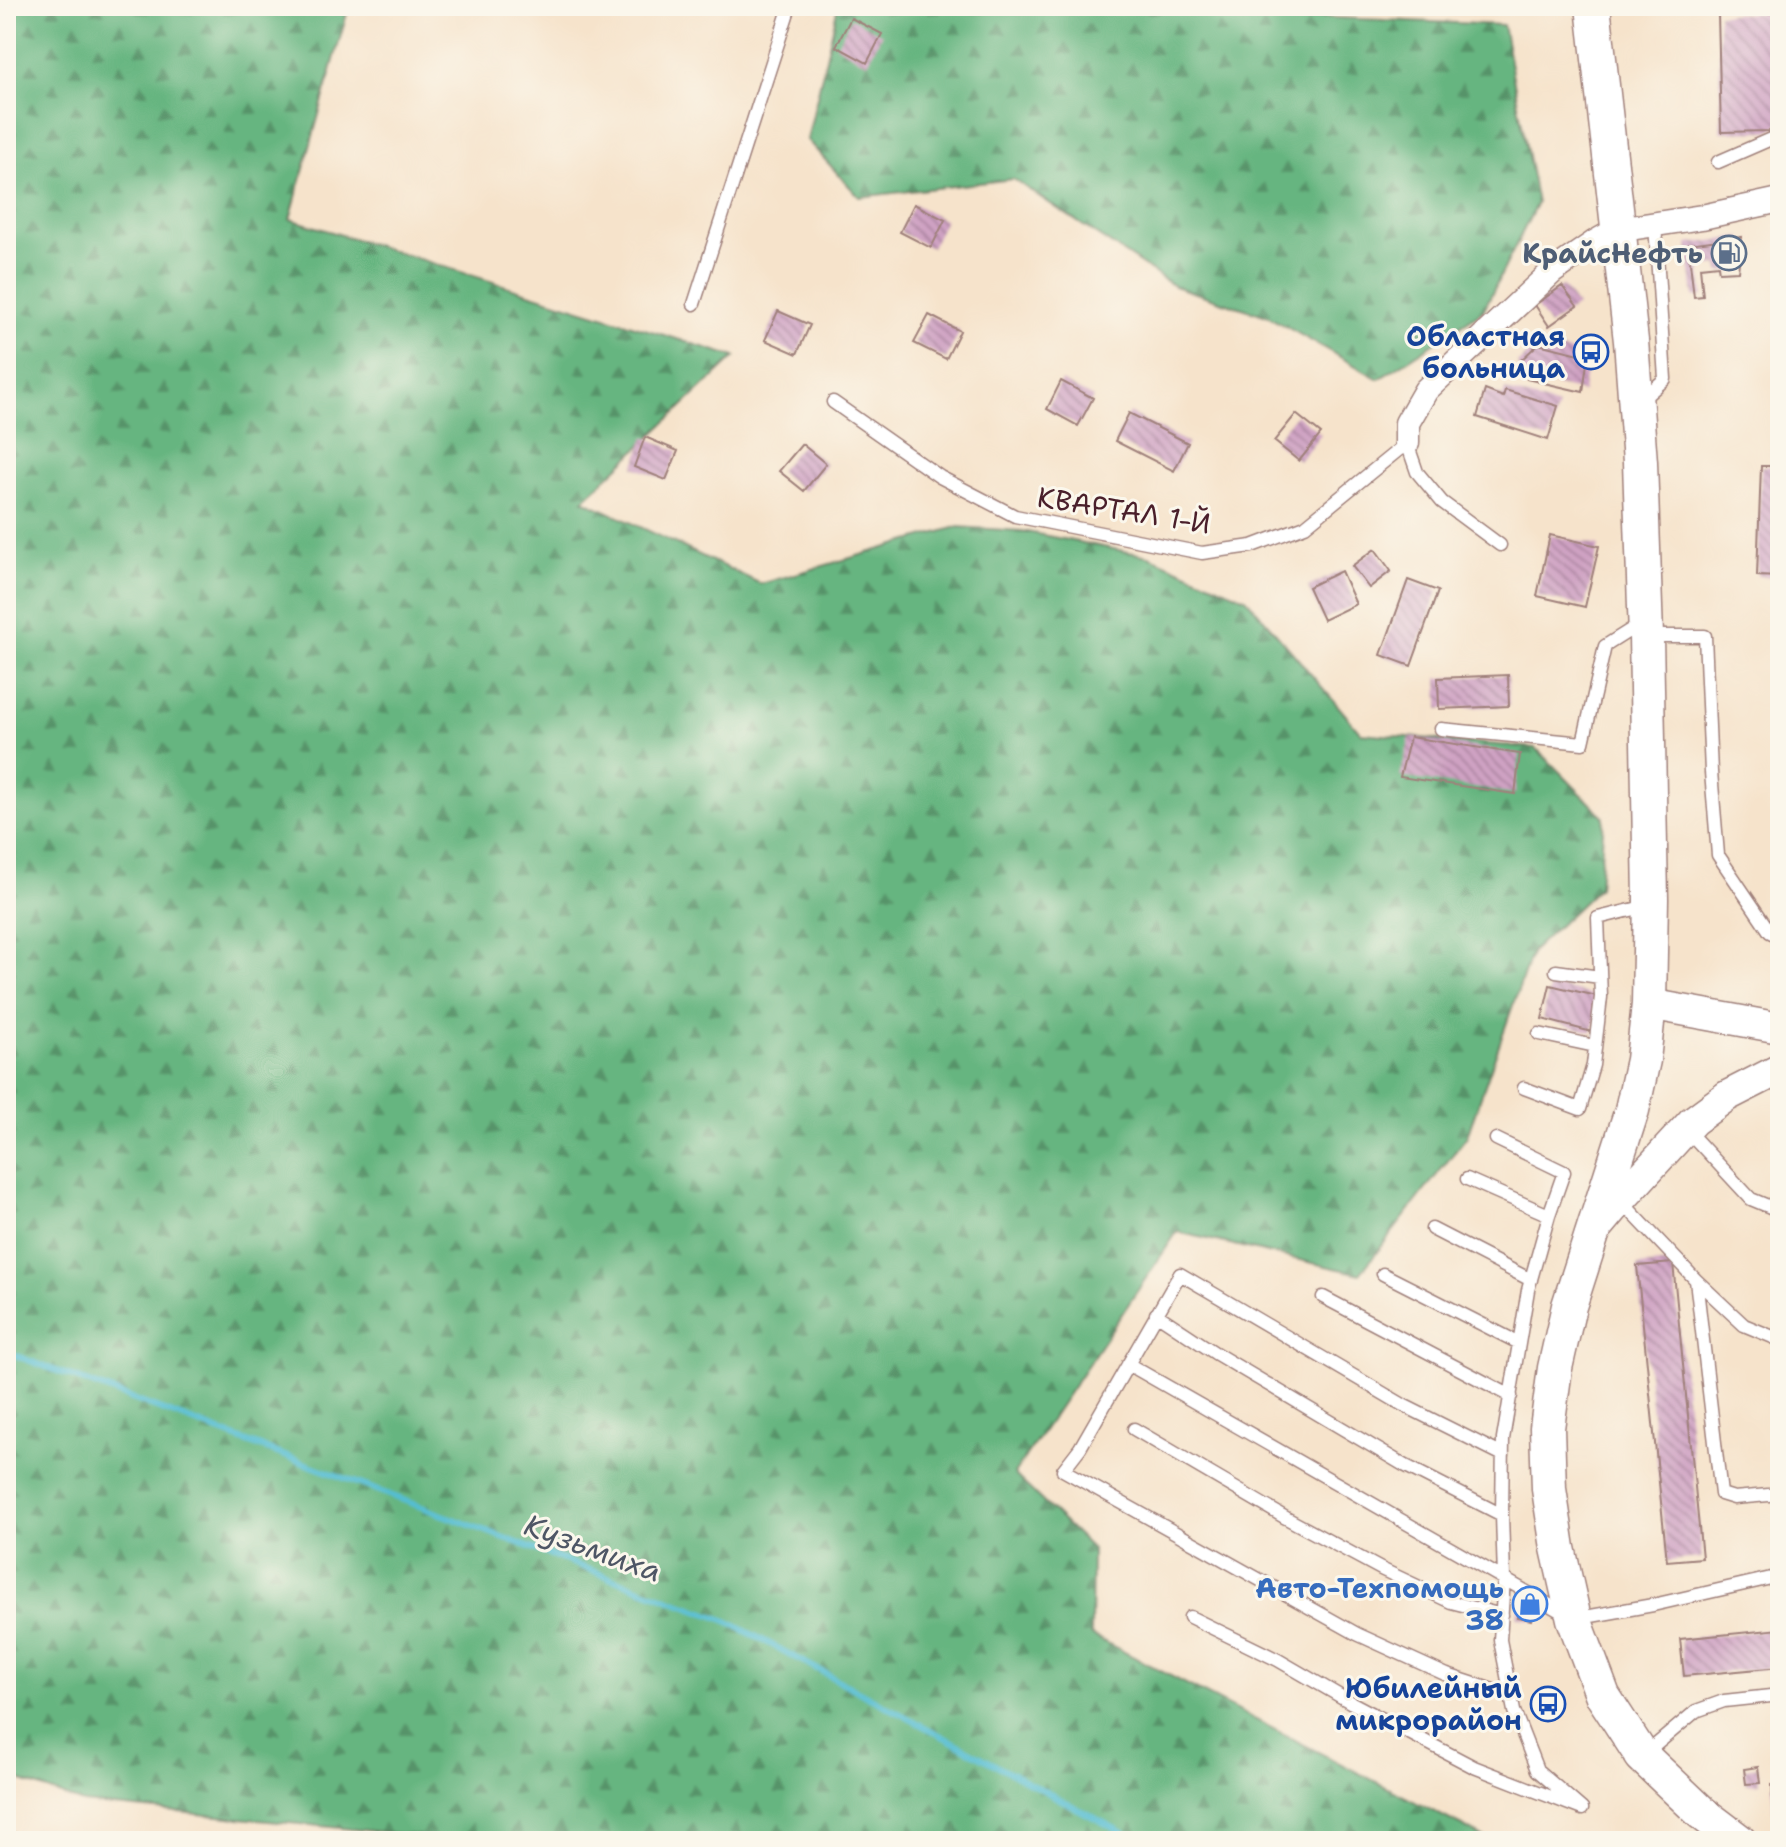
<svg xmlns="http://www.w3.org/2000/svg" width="1786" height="1847" font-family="'Shantell Sans',sans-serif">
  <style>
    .forest { fill: url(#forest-firs); stroke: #586a56; stroke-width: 2 }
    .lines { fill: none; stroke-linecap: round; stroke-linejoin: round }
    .stream { stroke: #55bdd2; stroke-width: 6 }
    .building { fill: url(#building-back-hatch) }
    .service-casing { stroke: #a0817b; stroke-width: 15 }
    .minor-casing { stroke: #a0817b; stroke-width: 27 }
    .tertiary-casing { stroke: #a0817b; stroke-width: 33 }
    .secondary-casing { stroke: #a0817b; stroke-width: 37 }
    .service { stroke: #fff; stroke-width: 12 }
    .minor { stroke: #fff; stroke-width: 24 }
    .tertiary { stroke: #fff; stroke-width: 30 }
    .secondary { stroke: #fff; stroke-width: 34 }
    .labels { text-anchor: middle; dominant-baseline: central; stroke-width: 6; stroke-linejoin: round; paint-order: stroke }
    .service-label { font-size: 28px; font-weight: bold; fill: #4e5e75; stroke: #fbf7ec; text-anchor: end }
    .transit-label { font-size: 28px; font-weight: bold; fill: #164399; stroke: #fbf7ec; text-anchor: end }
    .street-label { font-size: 28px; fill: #4a1f2b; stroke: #fbf7ec }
    .shop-label { font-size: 28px; font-weight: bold; fill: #366cbe; stroke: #fbf7ec; text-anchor: end }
    .water-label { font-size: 30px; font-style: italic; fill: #4e5665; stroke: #fbf7ec }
  </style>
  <defs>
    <pattern id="forest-firs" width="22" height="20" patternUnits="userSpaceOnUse" patternTransform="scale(2)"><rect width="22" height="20" fill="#66b580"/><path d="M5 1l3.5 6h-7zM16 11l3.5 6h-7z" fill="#569369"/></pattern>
    <pattern id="building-back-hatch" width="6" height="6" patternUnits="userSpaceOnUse" patternTransform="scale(2)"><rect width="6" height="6" fill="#cfa2c3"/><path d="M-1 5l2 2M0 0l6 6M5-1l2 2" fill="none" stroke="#aa839f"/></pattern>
  </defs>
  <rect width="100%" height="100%" fill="#fbf7ec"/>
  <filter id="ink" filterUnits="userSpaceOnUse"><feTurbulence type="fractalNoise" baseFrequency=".0125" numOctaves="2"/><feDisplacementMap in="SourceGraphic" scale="16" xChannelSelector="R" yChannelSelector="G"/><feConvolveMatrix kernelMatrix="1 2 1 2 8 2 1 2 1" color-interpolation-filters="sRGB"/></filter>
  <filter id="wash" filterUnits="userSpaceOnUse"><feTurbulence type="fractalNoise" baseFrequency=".006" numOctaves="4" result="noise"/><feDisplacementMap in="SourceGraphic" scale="32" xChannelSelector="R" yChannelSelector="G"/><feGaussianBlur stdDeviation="1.8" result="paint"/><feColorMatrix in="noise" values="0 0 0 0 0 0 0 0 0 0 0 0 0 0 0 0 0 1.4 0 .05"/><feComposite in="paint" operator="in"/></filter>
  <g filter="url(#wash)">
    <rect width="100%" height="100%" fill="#f6e3cb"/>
    <path class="forest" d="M6 6H349L290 219 735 357 583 500 761 584 957 527 1022 531 1149 556 1246 598 1361 733 1536 748 1604 817 1599 887 1532 951 1467 1136 1360 1274 1177 1232 1014 1474 1092 1549 1091 1635 1491 1841H476L83 1803 6 1775Z
      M838 6H1048L1503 25 1537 203 1483 311 1379 379 1267 316 1174 286 1013 179 859 197 807 140Z"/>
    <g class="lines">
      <path class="stream" d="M6 1352 727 1621 1138 1841"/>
    </g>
    <g id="blocks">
      <path class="building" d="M1780 13V124L1769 131 1721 132 1718 14Z
        M851 18 882 34 867 63 836 46Z
        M914 204 945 220 931 248 900 232Z
        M1742 237 1738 271 1719 272 1718 265 1700 267 1703 296 1694 297 1688 244Z
        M1562 286 1577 306 1549 326 1535 305Z
        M778 311 810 325 797 354 765 340Z
        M929 315 960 331 946 359 914 343Z
        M1538 344 1588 356 1583 392 1527 379 1517 364Z
        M1061 381 1093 398 1078 426 1047 409Z
        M1485 390 1503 397 1505 390 1558 406 1548 440 1477 417Z
        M1129 413 1188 443 1174 471 1115 441Z
        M1296 414 1321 434 1299 461 1274 441Z
        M645 437 678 451 666 480 634 467Z
        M802 444 826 464 804 491 779 471Z
        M1761 466H1780V577L1757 576Z
        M1550 535 1599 546 1585 607 1537 596Z
        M1375 549 1391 571 1369 588 1352 566Z
        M1341 571 1356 604 1323 620 1308 587Z
        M1408 580 1438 591 1411 666 1381 655Z
        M1508 675 1509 706 1439 709 1438 678Z
        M1410 737 1520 754 1515 794 1400 777Z
        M1550 985 1601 997 1592 1032 1542 1019Z
        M1780 1147V1183H1777L1773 1148Z
        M1673 1263 1702 1558 1667 1561 1637 1266Z
        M1521 1600 1535 1603 1531 1620 1517 1617Z
        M1780 1629V1667L1684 1676 1680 1639Z
        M1758 1767 1760 1783 1746 1784 1744 1769Z
        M1780 1784V1810L1773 1811 1772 1785Z
        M6 1832 79 1839V1841H6Z"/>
    </g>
  </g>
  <g filter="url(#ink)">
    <use href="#blocks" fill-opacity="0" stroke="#a0817b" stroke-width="2"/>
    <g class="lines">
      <g class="service-casing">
        <path id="service" d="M1718 162 1780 135
          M694 304 790 6
          M1640 401 1665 379 1655 224
          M833 402 940 477 1015 516 1202 553 1252 546 1305 526 1407 443 1417 472 1442 502 1500 545
          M1647 636H1705L1711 772 1718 855 1770 932 1780 937
          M1441 729 1583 743 1605 646 1643 622
          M1556 971 1600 977
          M1539 1034 1595 1046
          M1524 1088 1580 1109 1593 1065 1601 997 1598 918 1647 906
          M1686 1129 1751 1199 1780 1211
          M1467 1179 1549 1215
          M1621 1201 1696 1280 1721 1494 1734 1498 1780 1494
          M1432 1229 1531 1280
          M1383 1274 1519 1343
          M1696 1280 1744 1325 1780 1340
          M1323 1297 1511 1396
          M1156 1314 1215 1353 1404 1465 1502 1515
          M1128 1364 1574 1619 1653 1605 1780 1576
          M1134 1429 1286 1518 1381 1569 1451 1602 1502 1615
          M1503 1455 1403 1405 1180 1274 1080 1448 1063 1470 1357 1634 1447 1675 1511 1696
          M1190 1617 1278 1660 1352 1703 1474 1767 1582 1809 1537 1770 1514 1711 1500 1640 1504 1578 1502 1515 1503 1439 1528 1290 1549 1215 1564 1172 1496 1139
          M1645 1754 1696 1711 1724 1701 1780 1695"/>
      </g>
      <g class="minor-casing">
        <path id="minor" d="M1407 443V423L1426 390 1552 272 1594 243 1617 230 1702 217 1780 200"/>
      </g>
      <g class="tertiary-casing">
        <path id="tertiary" d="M1649 1004 1780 1028
          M1594 1232 1626 1194 1693 1121 1727 1096 1780 1069"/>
      </g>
      <g class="secondary-casing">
        <path id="secondary" d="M1593 6 1631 341 1640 462 1646 636 1651 899 1649 1004 1643 1060 1632 1110 1569 1306 1555 1368 1547 1428 1549 1489 1558 1548 1574 1619 1603 1696 1642 1756 1702 1813 1739 1841"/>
      </g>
      <use href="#service" class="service"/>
      <use href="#minor" class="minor"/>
      <use href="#tertiary" class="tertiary"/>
      <use href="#secondary" class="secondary"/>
    </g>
  </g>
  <defs>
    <g id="fuel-ring" transform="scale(1.8)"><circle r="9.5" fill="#fbf7ec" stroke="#5c6f8a" stroke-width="1.5"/><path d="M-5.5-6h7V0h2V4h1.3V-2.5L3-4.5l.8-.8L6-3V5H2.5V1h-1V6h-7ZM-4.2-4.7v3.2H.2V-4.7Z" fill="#5c6f8a"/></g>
    <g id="bus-ring" transform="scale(1.8)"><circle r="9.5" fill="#fbf7ec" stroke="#1a4fb4" stroke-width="1.5"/><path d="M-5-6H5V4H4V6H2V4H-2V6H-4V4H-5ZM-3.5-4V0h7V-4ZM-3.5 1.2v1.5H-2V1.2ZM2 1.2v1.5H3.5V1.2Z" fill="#1a4fb4"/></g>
    <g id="shop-ring" transform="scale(1.8)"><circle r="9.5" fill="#fbf7ec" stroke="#3f7fe0" stroke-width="1.5"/><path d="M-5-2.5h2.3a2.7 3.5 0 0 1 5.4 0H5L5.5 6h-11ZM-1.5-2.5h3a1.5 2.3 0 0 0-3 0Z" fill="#3f7fe0"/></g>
  </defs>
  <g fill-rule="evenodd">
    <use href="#fuel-ring" x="1729" y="253"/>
    <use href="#bus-ring" x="1591" y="352"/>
    <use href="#shop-ring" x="1530" y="1604"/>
    <use href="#bus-ring" x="1548" y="1704"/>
  </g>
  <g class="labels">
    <g class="service-label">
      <text x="1703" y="253">КрайсНефть</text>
    </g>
    <g class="transit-label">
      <text x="1565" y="336">Областная<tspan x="1565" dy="32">больница</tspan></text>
      <text x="1522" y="1688">Юбилейный<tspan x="1522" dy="32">микрорайон</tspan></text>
    </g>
    <g class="street-label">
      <text transform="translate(1124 510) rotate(9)">КВАРТАЛ 1-Й</text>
    </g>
    <g class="shop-label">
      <text x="1504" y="1588">Авто-Техпомощь<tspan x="1504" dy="32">38</tspan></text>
    </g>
    <g class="water-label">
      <text transform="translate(593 1548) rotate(20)">Кузьмиха</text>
    </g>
  </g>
  <rect width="1786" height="1847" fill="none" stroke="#fbf7ec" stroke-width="32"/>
</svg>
